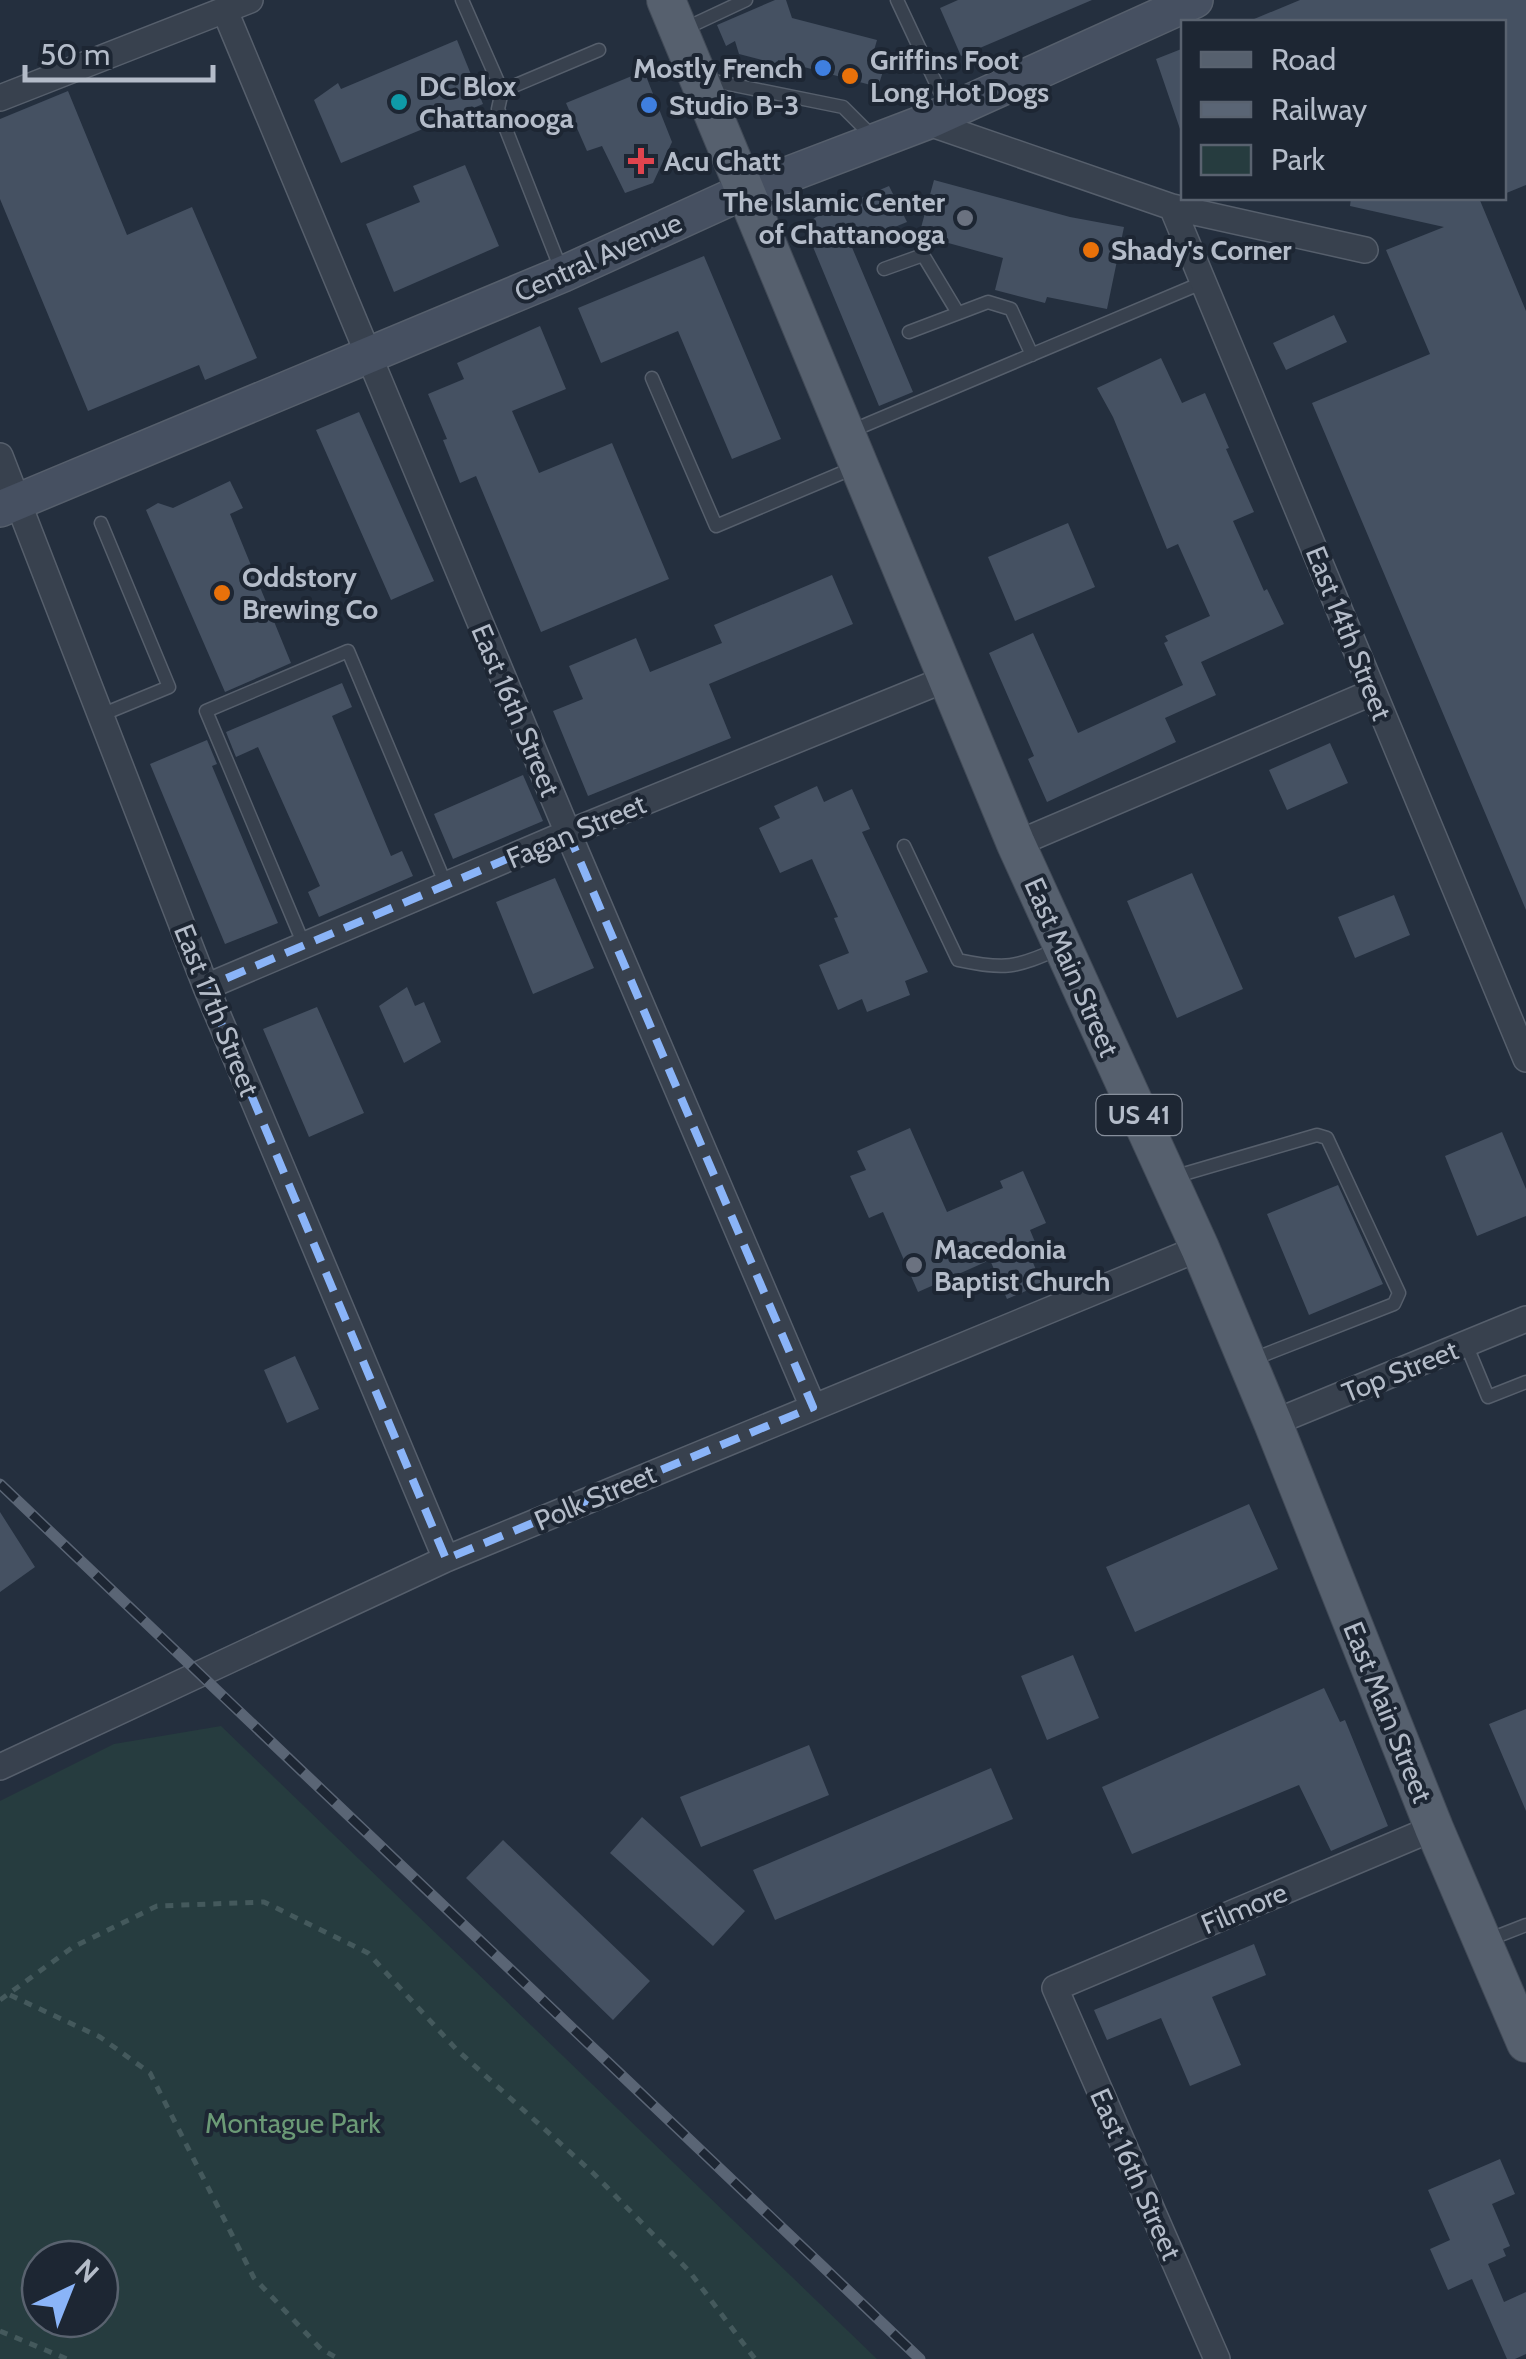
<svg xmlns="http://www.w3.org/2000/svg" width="1526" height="2359" font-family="Cabin,sans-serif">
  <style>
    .green { fill: #263c3f; fill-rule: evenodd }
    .building { fill: #455162 }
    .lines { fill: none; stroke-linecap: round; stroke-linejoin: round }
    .service-casing { stroke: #565f6c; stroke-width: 15 }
    .minor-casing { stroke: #565f6c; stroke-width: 28 }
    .secondary-casing { stroke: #565f6c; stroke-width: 38 }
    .primary-casing { stroke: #414a57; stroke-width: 40 }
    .path { stroke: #44595c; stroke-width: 5; stroke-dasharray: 8 8; stroke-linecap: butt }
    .service { stroke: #38414e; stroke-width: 12 }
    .minor { stroke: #38414e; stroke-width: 25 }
    .secondary { stroke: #465061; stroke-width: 35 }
    .primary { stroke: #56606e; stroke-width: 38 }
    .rail-casing { stroke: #5a6575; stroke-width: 11 }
    .rail { stroke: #1d2633; stroke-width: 8; stroke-dasharray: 22; stroke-linecap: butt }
    .marked { fill: none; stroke: #8ab4f8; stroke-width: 8; stroke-dasharray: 20 12; stroke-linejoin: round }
    .shop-dot { fill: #3f7fe0; stroke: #1d2633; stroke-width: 4 }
    .food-dot { fill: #e8710a; stroke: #1d2633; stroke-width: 4 }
    .culture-dot { fill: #0f9aa8; stroke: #1d2633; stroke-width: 4 }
    .health-dot { fill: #e0444e; stroke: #1d2633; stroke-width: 4 }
    .worship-dot { fill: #6b7280; stroke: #1d2633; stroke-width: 4 }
    .labels { text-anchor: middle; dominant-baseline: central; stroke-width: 8; stroke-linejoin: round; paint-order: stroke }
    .shield { fill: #1d2633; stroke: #878f9c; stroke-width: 2.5 }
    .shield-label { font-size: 25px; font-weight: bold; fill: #b4bcc9 }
    .poi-label { font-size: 28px; font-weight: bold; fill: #b4bcc9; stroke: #1d2633; text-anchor: start }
    .street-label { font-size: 28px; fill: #b4bcc9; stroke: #1d2633 }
    .park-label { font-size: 28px; fill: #6b9a76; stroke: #1d2633 }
  </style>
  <rect width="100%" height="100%" fill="#242f3e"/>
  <path class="green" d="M221 1726 877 2359H0V1801L114 1744ZM40 2259H100V2319H40Z"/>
  <path class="building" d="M775 0H786L792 18 877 40 873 54 887 59 878 87 778 60 777 64 739 54 735 41 726 46 717 25Z
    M958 0H1092L961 56 940 8Z
    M1300 0H1526V185L1504 194V22H1247Z
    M457 40 483 104 341 163 314 100 338 83 341 89Z
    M1184 48V128L1180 129 1156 59Z
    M644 71 672 142 653 183 625 193 602 146 587 151 566 103Z
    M68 91 127 235 192 207 257 358 205 380 199 365 88 411 0 199V119Z
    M465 165 499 246 394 292 366 224 420 202 413 186Z
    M934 180 1070 217 1124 227 1107 309 1047 297 1045 303 995 290 1003 258 919 235Z
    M889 186 907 222 851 245 913 392 879 406 806 230 808 223 816 217Z
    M1351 198H1479L1526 311V910L1312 403 1430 354 1386 250 1444 227 1350 206Z
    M704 256 781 439 732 459 678 331 601 363 578 308Z
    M1334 315 1347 342 1286 370 1273 343Z
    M540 326 566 389 512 411 539 473 612 443 669 579 541 632 476 476 460 483 443 440 447 439 428 394 464 379 457 363Z
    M1161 358 1182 403 1205 393 1229 448 1226 449 1254 512 1233 521 1264 591 1267 589 1284 624 1201 662 1216 695 1165 718 1176 742 1047 802 1028 759 1034 756 989 653 1033 633 1078 733 1183 685 1164 643 1168 641 1165 636 1210 616 1178 544 1167 549 1113 417 1097 388Z
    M359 412 434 581 391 600 316 430Z
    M230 481 243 508 230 514 291 663 225 692 146 510 158 503 173 508Z
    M1068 523 1095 587 1015 621 988 557Z
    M832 575 853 624 709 684 731 738 588 796 553 711 583 699 569 666 636 638 650 672 722 643 714 625Z
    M342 683 352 707 332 716 391 856 402 851 413 876 319 917 308 892 320 886 258 747 236 757 226 732Z
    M207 740 217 764 212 766 278 923 225 944 150 764Z
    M1330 743 1348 783 1287 810 1269 770Z
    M523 775 543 821 453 859 434 814Z
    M817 786 824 802 852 789 870 829 862 832 928 972 905 981 910 995 867 1012 862 999 838 1010 819 965 849 953 834 918 838 917 812 859 780 873 759 828 780 818 774 806Z
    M1192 873 1243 989 1177 1018 1127 901Z
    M555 878 594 968 533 994 496 902Z
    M1394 895 1410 935 1355 958 1338 917Z
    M407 987 415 1006 424 1002 441 1042 404 1063 379 1006Z
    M317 1007 364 1113 309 1137 263 1029Z
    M910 1128 947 1212 1003 1188 1000 1181 1023 1171 1046 1223 1030 1230 1035 1242 1026 1246 1042 1284 1007 1299 990 1260 918 1292 883 1212 869 1218 850 1176 866 1170 857 1151Z
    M1502 1132 1526 1189V1216L1477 1236 1445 1156Z
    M1338 1185 1383 1284 1309 1315 1267 1214Z
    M295 1356 319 1409 287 1423 264 1370Z
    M1249 1504 1278 1569 1135 1632 1106 1567Z
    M0 1512 35 1567 0 1592Z
    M1073 1655 1099 1718 1047 1740 1021 1676Z
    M1324 1688 1340 1722 1345 1720 1388 1826 1331 1851 1299 1785 1132 1854 1102 1787Z
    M1526 1709V1811L1489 1724Z
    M809 1745 829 1795 701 1847 680 1797Z
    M991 1768 1013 1819 775 1920 753 1870Z
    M642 1817 745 1911 713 1946 610 1853Z
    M503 1840 650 1981 613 2020 466 1878Z
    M1254 1944 1266 1975 1212 1997 1241 2065 1190 2086 1161 2018 1107 2040 1094 2010Z
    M1500 2159 1515 2194 1492 2204 1510 2246 1503 2249 1506 2256 1488 2264 1504 2302 1526 2292V2354L1515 2359H1507L1472 2279 1448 2290 1430 2249 1450 2240 1428 2190Z"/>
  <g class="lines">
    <g class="service-casing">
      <path id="service" d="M462 0 502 91 498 109 562 272
        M897 0 949 111
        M682 30 746 0
        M704 79 843 107 874 138
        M502 91 599 50
        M884 269 923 255 958 313
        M909 332 988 302 1011 309 1032 355
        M652 378 716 526 856 467
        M851 431 1204 282
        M101 715 169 687 101 523
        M904 846 958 960C1005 970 1016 968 1060 948
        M304 945 206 711 348 651 446 885
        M1170 1178 1317 1135 1327 1138 1399 1293 1394 1304 1251 1360
        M1466 1344 1488 1397 1526 1382
        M1485 1941 1526 1925"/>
    </g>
    <g class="minor-casing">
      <path id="minor" d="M225 11 568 833 813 1407
        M0 98 250 0
        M926 122 1172 207 1365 250
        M1172 207 1526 1059
        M0 456 206 987 446 1559
        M1016 844 1373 692
        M206 987 568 833 946 679
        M1273 1423 1526 1319
        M0 1767 446 1559 1200 1248
        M1217 2359 1055 1988 1434 1828"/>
    </g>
    <g class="secondary-casing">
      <path id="secondary" d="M0 509 563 274 745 191 926 122 1195 0"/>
    </g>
    <g class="primary-casing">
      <path id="primary" d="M666 0 1016 844 1200 1248 1273 1423 1434 1828 1526 2043"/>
    </g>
    <path class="path" d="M10 1995 100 2037 150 2073 254 2278 321 2349 339 2359
      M0 2000 73 1947 157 1906 264 1902 368 1953 456 2049 593 2173 689 2271 755 2359
      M0 2331 67 2359"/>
    <use href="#service" class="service"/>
    <use href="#minor" class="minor"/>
    <use href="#secondary" class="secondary"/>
    <use href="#primary" class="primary"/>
    <g class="rail-casing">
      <path id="rail" d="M0 1484 920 2359"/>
    </g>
    <use href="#rail" class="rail"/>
  </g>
  <path class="marked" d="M568 833 813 1407 446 1559 206 987Z"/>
  <g class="shop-dot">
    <circle cx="823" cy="68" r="10"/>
    <circle cx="649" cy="105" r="10"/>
  </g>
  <g class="food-dot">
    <circle cx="850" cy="76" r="10"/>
    <circle cx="1091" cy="250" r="10"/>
    <circle cx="222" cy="593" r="10"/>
  </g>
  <circle class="culture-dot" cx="399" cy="102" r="10"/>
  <path class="health-dot" d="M636 146h10v10h10v10h-10v10h-10v-10h-10v-10h10z"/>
  <g class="worship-dot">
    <circle cx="965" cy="218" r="10"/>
    <circle cx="914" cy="1265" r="10"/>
  </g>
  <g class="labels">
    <rect class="shield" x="1096.5" y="1095" width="85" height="40" rx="8"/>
    <g class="shield-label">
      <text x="1139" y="1115">US 41</text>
    </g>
    <g class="poi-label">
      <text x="870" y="60">Griffins Foot<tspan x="870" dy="32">Long Hot Dogs</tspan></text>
      <text x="803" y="68" text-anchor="end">Mostly French</text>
      <text x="419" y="86">DC Blox<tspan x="419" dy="32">Chattanooga</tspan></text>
      <text x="669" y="105">Studio B-3</text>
      <text x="664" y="161">Acu Chatt</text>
      <text x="945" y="202" text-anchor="end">The Islamic Center<tspan x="945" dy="32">of Chattanooga</tspan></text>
      <text x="1111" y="250">Shady's Corner</text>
      <text x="242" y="577">Oddstory<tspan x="242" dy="32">Brewing Co</tspan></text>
      <text x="934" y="1249">Macedonia<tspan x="934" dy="32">Baptist Church</tspan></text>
    </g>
    <g class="street-label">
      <text transform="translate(598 257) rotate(-24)">Central Avenue</text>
      <text transform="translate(1349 633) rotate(68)">East 14th Street</text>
      <text transform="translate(516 710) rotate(67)">East 16th Street</text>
      <text transform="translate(576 831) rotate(-23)">Fagan Street</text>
      <text transform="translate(1072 967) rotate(66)">East Main Street</text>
      <text transform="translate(217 1010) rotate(68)">East 17th Street</text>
      <text transform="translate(1400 1371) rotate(-22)">Top Street</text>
      <text transform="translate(595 1497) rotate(-23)">Polk Street</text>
      <text transform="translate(1388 1712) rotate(68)">East Main Street</text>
      <text transform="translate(1244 1908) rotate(-23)">Filmore</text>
      <text transform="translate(1136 2174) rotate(66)">East 16th Street</text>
    </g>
    <g class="park-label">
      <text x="293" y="2123">Montague Park</text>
    </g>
  </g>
  <rect x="1181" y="20" width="325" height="180" fill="#1d2633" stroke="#59626f" stroke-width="2.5"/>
  <rect x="1201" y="52" width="50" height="15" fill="#56606e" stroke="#59626f" stroke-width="2.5"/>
  <text x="1271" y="70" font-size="30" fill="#b4bcc9">Road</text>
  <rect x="1201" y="102" width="50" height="15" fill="#5a6575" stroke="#59626f" stroke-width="2.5"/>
  <text x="1271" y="120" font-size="30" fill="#b4bcc9">Railway</text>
  <rect x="1201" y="145" width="50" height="30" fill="#263c3f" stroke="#59626f" stroke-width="2.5"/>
  <text x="1271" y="170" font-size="30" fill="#b4bcc9">Park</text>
  <g transform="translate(70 2289) rotate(43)"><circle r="48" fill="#1d2633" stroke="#59626f" stroke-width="2.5"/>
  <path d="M0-8L18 38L0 25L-18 38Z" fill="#8ab4f8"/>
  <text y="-15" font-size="28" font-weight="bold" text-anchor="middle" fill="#b4bcc9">N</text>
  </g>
  <path d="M25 65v15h188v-15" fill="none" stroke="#b4bcc9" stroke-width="5"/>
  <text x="40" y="65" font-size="30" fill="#b4bcc9" stroke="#1d2633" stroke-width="8" paint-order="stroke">50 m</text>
</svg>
